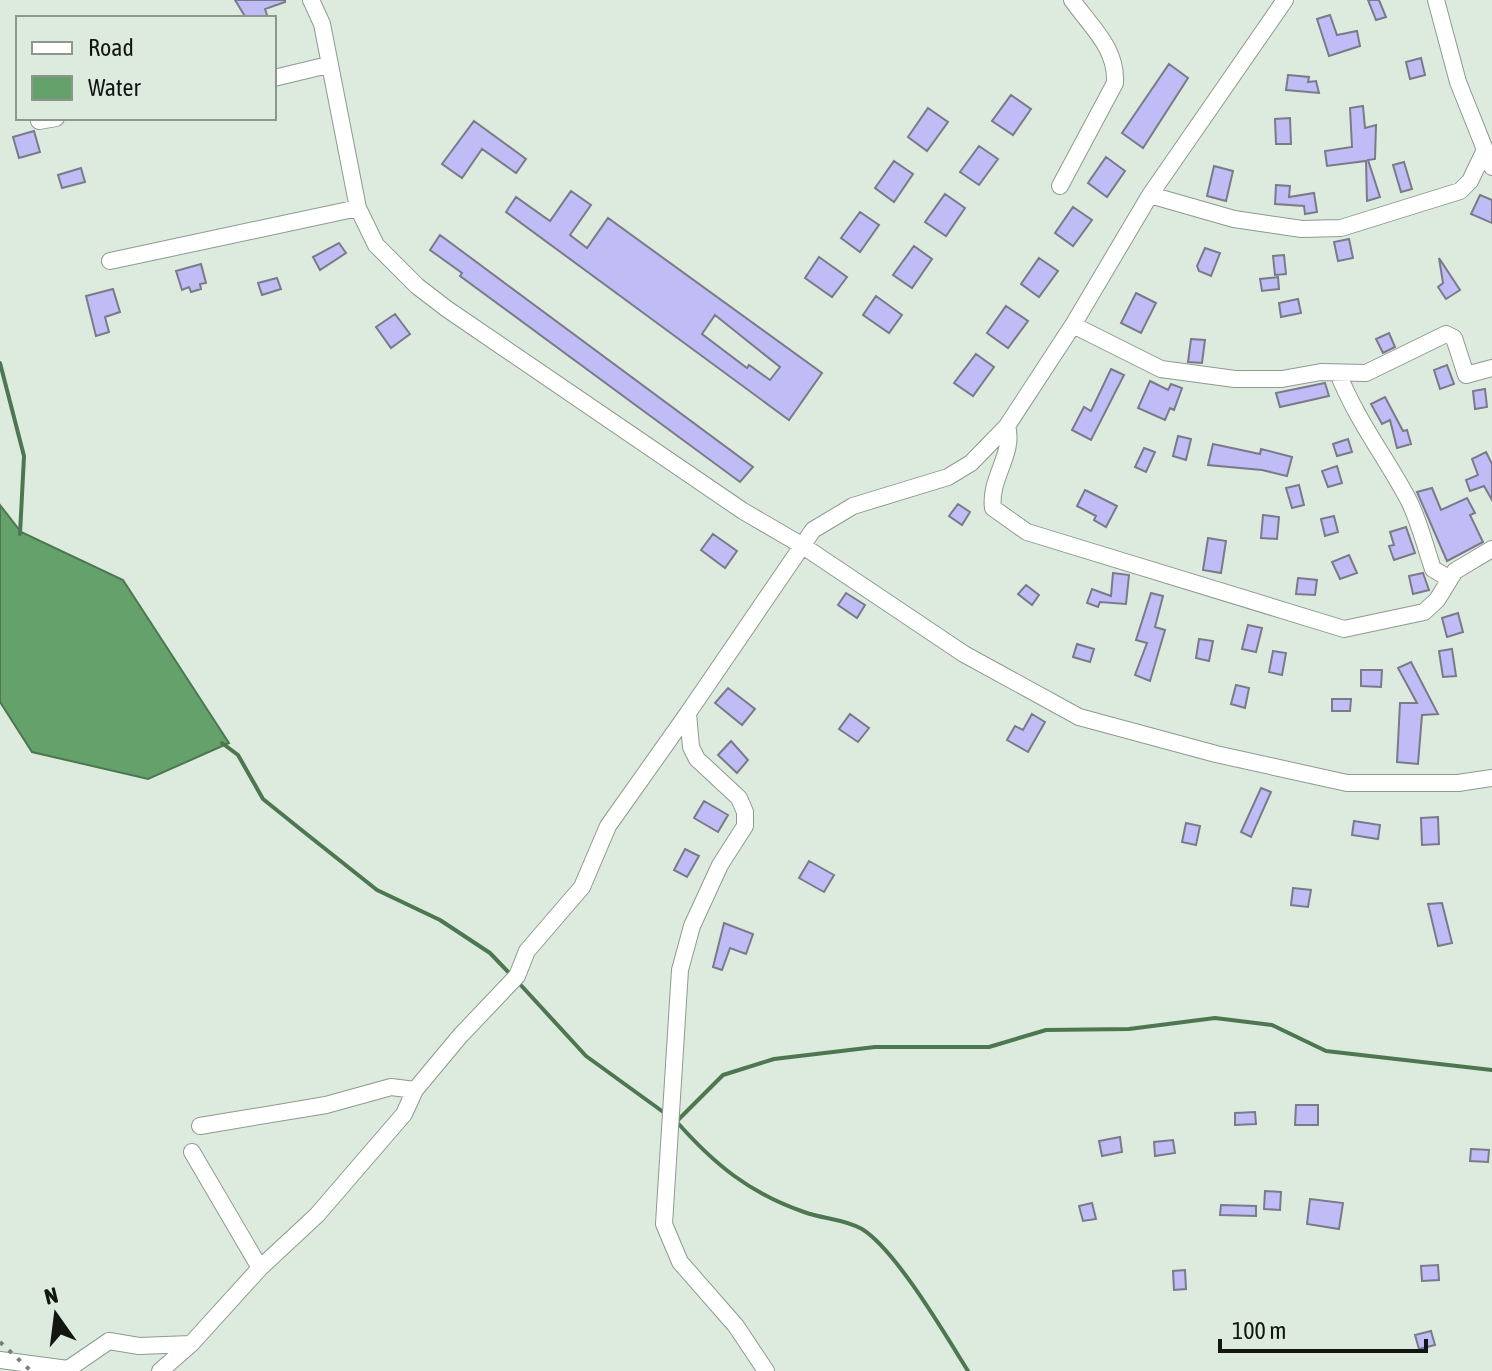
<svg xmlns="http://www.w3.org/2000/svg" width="1492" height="1371" font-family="'Asap Condensed',sans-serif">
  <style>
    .water { fill: #65a16b; stroke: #4c7750; stroke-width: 2 }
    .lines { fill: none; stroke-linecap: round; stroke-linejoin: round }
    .stream { stroke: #4c7750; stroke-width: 4 }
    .building { fill: #c0bcf6; stroke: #7a7a89; stroke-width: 2; fill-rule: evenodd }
    .minor-casing { stroke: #8d9a8e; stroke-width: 18 }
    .minor { stroke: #fff; stroke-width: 16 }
    .rail { stroke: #767f77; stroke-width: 4; stroke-dasharray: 4 8; stroke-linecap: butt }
  </style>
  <rect width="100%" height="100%" fill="#ddebde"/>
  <path class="water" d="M0 505 21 532 123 580 229 743 148 779 32 752 0 702Z"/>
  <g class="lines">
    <path class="stream" d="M0 363 24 456 20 534
      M222 743 238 755 263 799 304 832 377 890 440 920 490 953 512 976
      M518 982 586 1056 666 1114
      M676 1121C714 1164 749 1193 804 1212 823 1219 845 1219 862 1229 896 1250 946 1336 968 1371
      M677 1121 723 1075 774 1059 875 1047H989L1046 1030 1129 1029 1215 1018 1272 1025 1326 1051 1492 1070"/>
  </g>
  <path class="building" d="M235 0H285V2L265 9 268 18H246Z
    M1368 0H1379L1386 17 1376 20Z
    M1330 15 1337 35 1357 31 1360 46 1329 56 1317 19Z
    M1421 58 1425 75 1410 79 1406 62Z
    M1169 64 1188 78 1143 148 1122 133Z
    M1288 75 1309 77 1308 82 1316 81 1319 93 1286 90Z
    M1011 95 1031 109 1013 135 992 121Z
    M1363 106 1365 128 1376 125 1375 159 1368 160 1380 197 1367 201 1366 161 1327 166 1325 151 1352 147 1350 108Z
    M928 108 948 122 927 151 908 137Z
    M1290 118 1291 144H1276L1275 119Z
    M474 121 526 159 516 173 482 149 462 178 442 164Z
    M34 131 40 152 19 158 13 137Z
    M979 146 998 159 979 185 960 172Z
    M1106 157 1125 171 1107 197 1088 183Z
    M894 161 913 174 894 202 875 188Z
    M1404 162 1412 189 1401 192 1393 165Z
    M1214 166 1233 171 1226 201 1207 196Z
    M81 168 85 182 62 188 58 175Z
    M1276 185 1290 186 1289 197 1314 193 1317 212 1305 214 1304 206 1275 204Z
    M571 191 591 205 570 235 587 248 608 218 822 373 789 420 506 212 516 197 550 221ZM715 315 780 367 770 380 749 365 747 368 702 334Z
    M945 194 965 208 946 236 925 222Z
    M1480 195 1492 200V223L1471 214Z
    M1073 207 1092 220 1073 246 1055 233Z
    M860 212 879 225 860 252 841 238Z
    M440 235 753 467 740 482 460 276 462 273 430 250Z
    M1349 239 1353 258 1338 261 1334 242Z
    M339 243 346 253 320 270 313 257Z
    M914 246 932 259 912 288 893 275Z
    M1205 248 1220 253 1211 276 1199 271 1197 266Z
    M1284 255 1286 274 1275 275 1273 256Z
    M819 257 847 277 832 297 805 278Z
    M1039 258 1058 271 1039 297 1021 284Z
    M1439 258 1460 290 1446 299 1438 287 1443 283Z
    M201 264 206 283 200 284 201 289 191 292 189 287 182 290 176 271Z
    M1278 277 1279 289 1262 291 1260 279Z
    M277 278 281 289 262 295 258 283Z
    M113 289 120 312 105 317 109 332 96 336 86 296Z
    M1136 293 1156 303 1141 333 1121 323Z
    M876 296 902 315 889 333 863 315Z
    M1298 299 1301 313 1281 317 1279 303Z
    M1006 306 1028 321 1008 348 987 333Z
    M395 314 410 334 391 348 376 327Z
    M1389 333 1395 347 1383 353 1376 339Z
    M1191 339 1205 340 1202 363 1188 362Z
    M976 354 994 367 973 396 954 383Z
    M1447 365 1454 384 1440 389 1434 370Z
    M1111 369 1124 375 1091 440 1072 430 1084 407 1091 411Z
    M1150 381 1168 390 1171 384 1182 388 1174 410 1170 408 1165 420 1138 408Z
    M1325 383 1329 396 1280 407 1276 393Z
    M1485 389 1487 407 1475 409 1473 391Z
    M1385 397 1403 431 1407 430 1411 444 1397 448 1390 420 1382 424 1371 404Z
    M1178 436 1191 439 1186 460 1173 456Z
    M1348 439 1352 452 1337 456 1333 444Z
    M1213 444 1260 454 1261 449 1292 457 1287 476 1262 470 1208 465Z
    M1144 448 1155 452 1146 472 1135 467Z
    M1486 452 1492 464V500L1484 486 1470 491 1466 480 1478 475 1472 459Z
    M1337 466 1342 483 1328 487 1322 471Z
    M1299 485 1304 505 1292 508 1286 488Z
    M1432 488 1441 510 1467 498 1475 513 1470 515 1483 542 1447 561 1417 492Z
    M1085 490 1117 506 1106 527 1094 520 1096 516 1077 506Z
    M958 504 970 512 962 525 949 516Z
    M1263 515 1279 517 1277 539 1261 538Z
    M1334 516 1338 532 1325 536 1321 519Z
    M1406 527 1415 553 1394 560 1389 546 1394 545 1390 532Z
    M713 534 737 551 725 568 701 550Z
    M1208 538 1226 541 1221 573 1203 570Z
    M1349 555 1357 573 1340 579 1332 562Z
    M1113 573 1129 575 1126 604 1100 602 1098 607 1087 603 1092 589 1111 596Z
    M1423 573 1429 590 1413 594 1409 576Z
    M1298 578 1317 580 1315 595 1296 594Z
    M1026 585 1039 595 1032 605 1018 594Z
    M846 593 865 605 857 618 838 605Z
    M1151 593 1163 596 1155 627 1165 630 1150 681 1135 675 1147 643 1136 640Z
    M1458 613 1463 632 1447 637 1442 618Z
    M1248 625 1262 628 1256 652 1242 649Z
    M1199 639 1213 641 1209 661 1196 658Z
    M1077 644 1094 649 1090 662 1073 657Z
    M1452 649 1456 676 1443 677 1439 651Z
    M1273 651 1286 653 1282 675 1269 672Z
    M1411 662 1438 714 1422 715 1418 764 1397 762 1400 703H1417L1398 668Z
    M1361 670H1382L1381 687 1361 686Z
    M1236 685 1249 688 1245 708 1231 704Z
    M728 688 755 709 742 725 715 703Z
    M1332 699H1351L1350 711H1332Z
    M850 714 869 728 858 742 839 729Z
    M1032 714 1045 722 1028 752 1007 740 1015 726 1023 730Z
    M731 741 748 760 737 773 718 755Z
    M1261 788 1271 792 1251 837 1241 832Z
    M704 801 728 815 718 832 694 818Z
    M1438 817 1439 844 1422 845 1421 818Z
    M1354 821 1380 825 1378 839 1352 835Z
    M1186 823 1200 826 1196 845 1182 842Z
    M685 849 699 856 687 877 674 870Z
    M809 861 834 875 824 892 799 878Z
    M1293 888 1311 890 1308 907 1291 905Z
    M1442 903 1452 943 1438 946 1428 904Z
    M724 923 753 934 746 954 730 948 722 970 713 967Z
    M1296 1105H1318V1125H1295Z
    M1255 1112 1256 1124 1235 1125V1113Z
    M1120 1137 1122 1152 1102 1156 1099 1141Z
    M1173 1140 1175 1153 1155 1156 1154 1142Z
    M1471 1149 1489 1150 1488 1162 1470 1161Z
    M1265 1191 1281 1192 1280 1210 1264 1209Z
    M1310 1199 1343 1203 1339 1229 1307 1224Z
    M1092 1203 1096 1219 1083 1221 1079 1206Z
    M1221 1205 1256 1206V1216L1220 1215Z
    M1438 1265 1439 1280 1422 1281 1421 1266Z
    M1185 1270 1186 1289 1174 1290 1173 1271Z
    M1431 1331 1435 1345 1419 1349 1415 1335Z"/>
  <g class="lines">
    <g class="minor-casing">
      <path id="minor" d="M311 0 322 24 358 208 376 245 417 286 447 309 743 511 803 546 964 654 1079 717 1216 754 1347 783H1458L1492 778
        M1436 0 1458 82 1492 167
        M274 78 328 65
        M39 121 56 118
        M1060 186 1115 83C1117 48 1091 27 1072 0
        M1150 195 1234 219 1302 229 1341 228 1460 191 1470 181 1484 152
        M110 261 358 208
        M1073 325 1161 369 1235 379H1282L1321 372 1366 373 1446 334 1454 338 1466 375 1492 368
        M1338 373C1356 419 1385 456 1408 499 1419 520 1425 546 1433 569L1450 579
        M1007 426C1015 454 989 478 993 508L1027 532 1344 629 1424 612 1437 600 1455 571 1492 549
        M200 1126 326 1105 391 1087 415 1090
        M192 1152 260 1268
        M0 1360 68 1369 109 1341 139 1346 191 1344
        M160 1371 191 1344 260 1268 317 1215 404 1114 415 1090 460 1036 517 976 527 951 582 887 608 826 688 713
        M766 1371 736 1326 680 1262 664 1224 680 970 692 926 720 865 745 826V812L739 798 697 759 691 747 688 713 813 530 853 506 948 477 971 463 1007 426 1073 325 1150 195 1285 0"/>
    </g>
    <use href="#minor" class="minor"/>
    <path class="rail" d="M0 1342 31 1371"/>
  </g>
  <rect x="16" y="16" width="260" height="104" fill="#ddebde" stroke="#8c968c" stroke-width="2"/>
  <rect x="32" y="42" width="40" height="12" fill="#ffffff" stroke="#8c968c" stroke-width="2"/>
  <text x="88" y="56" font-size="24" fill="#121612">Road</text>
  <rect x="32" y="76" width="40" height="24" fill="#65a16b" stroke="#8c968c" stroke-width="2"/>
  <text x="88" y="96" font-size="24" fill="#121612">Water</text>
  <g transform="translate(56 1315) rotate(346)" stroke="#ddebde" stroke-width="6" paint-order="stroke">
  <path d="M0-6L14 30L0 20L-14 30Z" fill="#121612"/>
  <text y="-12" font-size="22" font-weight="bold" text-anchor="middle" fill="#121612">N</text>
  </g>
  <path d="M1220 1339v12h206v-12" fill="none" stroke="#121612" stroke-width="4"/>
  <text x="1232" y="1339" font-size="24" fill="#121612" stroke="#ddebde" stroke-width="6" paint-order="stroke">100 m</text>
</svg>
